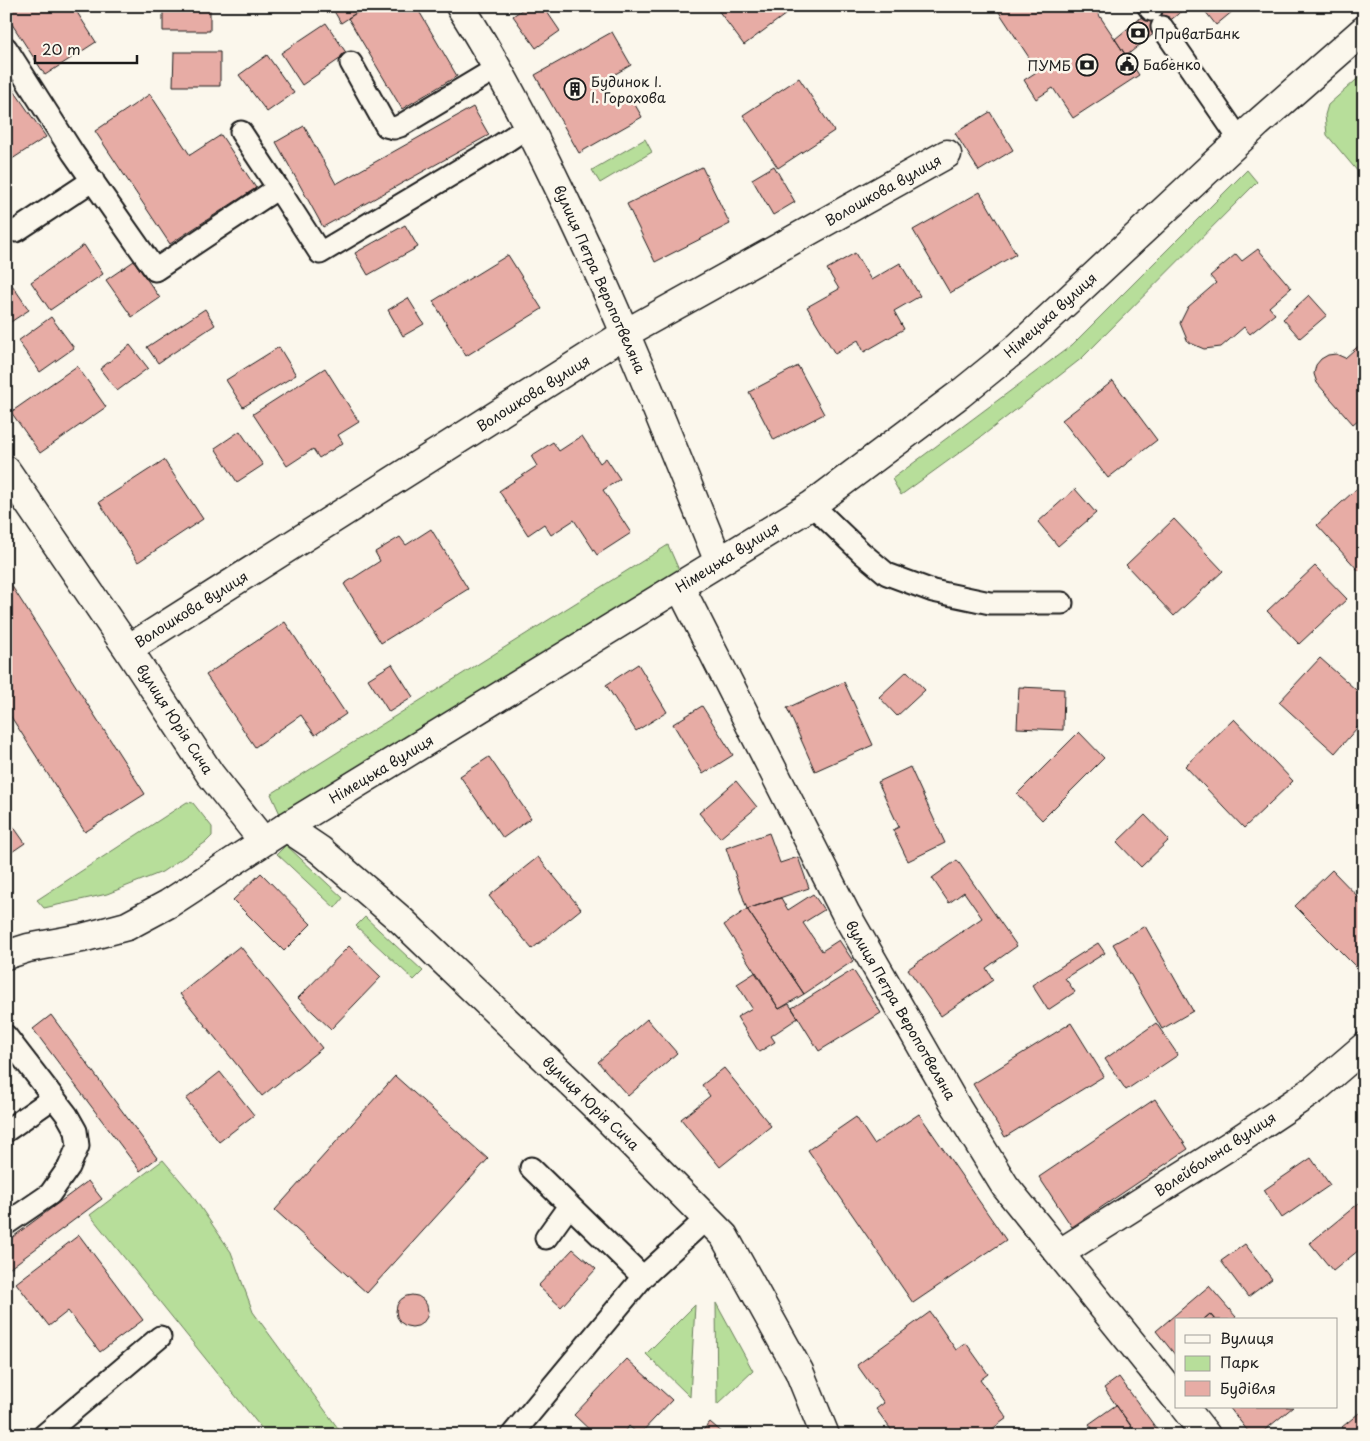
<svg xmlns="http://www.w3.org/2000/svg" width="1370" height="1441" font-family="'Playpen Sans',sans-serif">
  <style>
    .green { fill: #b7de9a; stroke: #6a7d5b }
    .building { fill: #e7aca5; stroke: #1c1c1c }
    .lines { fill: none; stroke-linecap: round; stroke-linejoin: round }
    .lane-casing { stroke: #1c1c1c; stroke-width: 25 }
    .street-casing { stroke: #1c1c1c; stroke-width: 31 }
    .secondary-casing { stroke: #1c1c1c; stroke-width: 31 }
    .lane { stroke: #fbf7ec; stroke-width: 21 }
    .street { stroke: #fbf7ec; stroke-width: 28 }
    .secondary { stroke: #fbf7ec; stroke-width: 28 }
    .labels { text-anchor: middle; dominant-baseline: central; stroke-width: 5; stroke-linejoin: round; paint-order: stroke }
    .poi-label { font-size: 14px; fill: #1c1c1c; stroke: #fbf7ec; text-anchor: start }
    .street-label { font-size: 14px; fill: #1c1c1c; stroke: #fbf7ec }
  </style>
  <rect width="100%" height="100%" fill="#fbf7ec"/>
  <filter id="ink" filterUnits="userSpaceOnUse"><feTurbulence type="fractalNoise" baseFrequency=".02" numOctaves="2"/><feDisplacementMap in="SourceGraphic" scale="10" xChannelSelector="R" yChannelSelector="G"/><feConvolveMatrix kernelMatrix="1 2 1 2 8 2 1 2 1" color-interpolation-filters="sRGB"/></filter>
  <g filter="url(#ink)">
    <path class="green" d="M1364 73V179L1327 135 1325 115 1328 105Z
      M645 139 652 152 600 183 592 170Z
      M1247 170 1257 182 1082 358 981 437 901 495 892 479 1072 345Z
      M668 545 679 570 280 814 271 794Z
      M187 802 193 803 212 827V836L206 842 162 872 107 894 44 908 37 900Z
      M286 845 343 898 335 908 277 854Z
      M365 917 423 971 414 980 356 926Z
      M163 1160 190 1192 231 1252 253 1312 343 1435H267L90 1215Z
      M716 1303 753 1371 717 1405Z
      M695 1305 690 1397 646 1354Z"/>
    <path class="building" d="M6 6H73L96 42 45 75 6 15Z
      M163 6H210V31H163Z
      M331 6H367L341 23Z
      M367 6H416L457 76 402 109 348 18Z
      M527 6H543L560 31 536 48 513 16Z
      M715 6H797L744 45Z
      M995 6H1093L1139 75 1073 118 1053 88 1036 99 1024 80 1038 71Z
      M1155 6H1188L1126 56 1115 39Z
      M1201 6H1239L1216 25Z
      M326 23 347 54 302 85 281 53Z
      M612 32 631 65 603 81 616 104 630 96 642 117 579 153 535 75Z
      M174 52H220V86H173Z
      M267 55 294 93 267 112 239 75Z
      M799 78 834 131 778 168 743 115Z
      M6 79 46 137 6 163Z
      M150 94 190 155 221 135 256 188 170 244 95 131Z
      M473 107 489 135 323 227 276 142 304 126 336 184Z
      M990 112 1013 150 979 171 955 133Z
      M774 166 795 202 773 215 752 179Z
      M702 167 730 224 655 262 627 204Z
      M980 192 1016 254 950 293 913 230Z
      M405 225 418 247 368 275 355 253Z
      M84 245 103 274 50 310 31 282Z
      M1258 249 1291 288 1269 307 1275 314 1250 334 1244 327 1221 347 1204 349 1188 342 1180 323 1188 307 1216 283 1210 276 1236 254 1242 261Z
      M855 253 871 280 900 263 920 296 894 311 904 329 864 352 858 340 835 354 807 307 839 289 827 269Z
      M508 255 542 309 466 356 433 301Z
      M134 261 160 298 132 317 106 280Z
      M6 276 29 310 6 325Z
      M1309 295 1327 315 1300 338 1283 319Z
      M408 298 424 324 403 336 388 310Z
      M205 309 215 325 158 363 147 347Z
      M51 317 74 348 40 372 18 341Z
      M1364 341V415L1353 424 1317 383 1314 374 1316 365 1321 359 1328 355 1336 354 1345 358Z
      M130 345 148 368 117 391 100 369Z
      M279 347 296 375 243 407 226 380Z
      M77 366 106 407 40 453 11 412Z
      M798 366 824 414 774 440 749 392Z
      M325 368 359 422 338 435 343 443 319 458 313 449 287 466 253 414Z
      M1113 381 1157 440 1108 478 1062 420Z
      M240 431 263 465 237 482 215 448Z
      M582 436 600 463 606 458 620 479 603 490 631 533 597 555 574 520 551 535 544 524 528 535 499 491 537 466 531 456 553 442 559 451Z
      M1364 445V455L1358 449Z
      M164 460 203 519 138 562 99 502Z
      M1364 482V566L1359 571 1317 525Z
      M1075 489 1096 513 1058 546 1038 522Z
      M1174 519 1223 571 1174 616 1126 565Z
      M431 529 468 589 381 643 344 584 380 561 375 552 400 537 406 545Z
      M1315 566 1347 599 1299 644 1267 611Z
      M6 577 145 794 85 832 6 709Z
      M285 622 346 714 315 735 301 715 255 747 206 675Z
      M1320 658 1364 697V720L1335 753 1279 702Z
      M392 664 413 697 389 712 368 679Z
      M638 664 667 712 636 731 606 685Z
      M907 671 925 690 897 716 879 697Z
      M844 682 873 745 815 771 787 708Z
      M1019 687 1064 689 1063 730 1017 728Z
      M702 706 733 755 703 774 673 724Z
      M1234 719 1293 781 1244 828 1185 766Z
      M1079 732 1104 758 1042 820 1017 794Z
      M489 757 531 818 503 838 460 776Z
      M910 767 945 843 908 861 893 830 899 827 878 782Z
      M736 781 757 807 720 838 699 813Z
      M1145 815 1169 840 1141 867 1117 842Z
      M6 816 25 843 6 856Z
      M769 833 780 863 798 857 809 888 747 909 726 848Z
      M538 857 581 909 532 949 489 896Z
      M957 860 1017 946 986 968 993 980 941 1016 908 969 982 918 964 892 949 903 932 878Z
      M1332 870 1364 903V975L1295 906Z
      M261 873 311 924 284 951 233 900Z
      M813 894 824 910 803 923 822 951 839 940 853 961 804 994 747 909 781 898 788 910Z
      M747 909 804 994 779 1009 724 925Z
      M1145 926 1193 1011 1162 1029 1113 944Z
      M1098 943 1105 953 1065 978 1075 992 1048 1010 1032 985Z
      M240 946 322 1048 262 1096 180 994Z
      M349 946 381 977 331 1029 298 998Z
      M853 970 881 1013 819 1051 792 1008Z
      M756 972 779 1009 789 1004 798 1018 771 1036 775 1042 759 1052 737 1017 752 1008 737 984Z
      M51 1015 157 1158 140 1171 33 1029Z
      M647 1019 677 1053 628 1096 598 1062Z
      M1071 1023 1104 1076 1005 1137 973 1084Z
      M1156 1023 1178 1055 1126 1090 1105 1059Z
      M724 1068 771 1126 720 1167 681 1119 710 1096 702 1085Z
      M220 1072 254 1115 219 1142 186 1099Z
      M395 1076 488 1159 367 1293 275 1210Z
      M1155 1099 1188 1149 1072 1227 1039 1177Z
      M919 1114 1006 1240 913 1303 808 1150 856 1117 874 1144Z
      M1311 1158 1330 1185 1282 1218 1264 1190Z
      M88 1181 102 1199 6 1271V1242Z
      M1364 1199V1246L1333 1271 1310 1243Z
      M79 1235 143 1320 100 1352 68 1311 49 1326 16 1283Z
      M1245 1244 1272 1279 1248 1297 1221 1261Z
      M573 1249 596 1269 561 1307 538 1286Z
      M1209 1286 1236 1317 1233 1320H1215L1210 1314 1203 1320H1176V1356L1156 1331Z
      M396 1311a16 16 0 1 1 32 0a16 16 0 1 1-32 0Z
      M930 1312 956 1350 966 1343 988 1374 980 1380 1007 1418 984 1435H907L905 1432 902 1435H895L876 1409 884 1403 857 1365Z
      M1210 1314 1215 1320H1203Z
      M627 1359 672 1400 639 1435 629 1426 621 1435H595L574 1415Z
      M1119 1377 1161 1435H1137L1104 1388Z
      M6 1386 8 1389 9 1414 6 1417Z
      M1116 1405 1132 1427 1122 1435H1097L1089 1424Z
      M1229 1407H1293L1259 1435H1251Z
      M1364 1409V1435H1348L1342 1427Z
      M710 1422 725 1435H699Z"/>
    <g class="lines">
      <g class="lane-casing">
        <path id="lane" d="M1148 6 1151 10
          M1162 27 1240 140
          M6 48 73 153 155 270 278 188 320 253 496 148 529 126
          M351 63 386 126 394 128 400 126 497 68
          M241 132 278 188
          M16 231 93 180
          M812 505 862 553 887 574 933 591 990 603H1062
          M6 1036 67 1115 76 1131 78 1146 69 1167 50 1194 6 1224
          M6 1131 53 1098
          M531 1168 643 1277
          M546 1238 569 1206
          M44 1435 160 1337
          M512 1435 643 1277 707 1218"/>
      </g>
      <g class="street-casing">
        <path id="street" d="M6 470 128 649 210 774 263 841
          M680 587 846 914 957 1108 1005 1186 1176 1398
          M128 649 626 333 947 154
          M286 827 320 850 401 920 594 1105 724 1236 799 1371 825 1435
          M1060 1253 1237 1141 1315 1089 1364 1047
          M1184 1407 1206 1435"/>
      </g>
      <g class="secondary-casing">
        <path id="secondary" d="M460 6C496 62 527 122 556 182 617 306 667 434 719 562
          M6 955 28 948 82 938 127 926 168 904 286 827 812 505 960 394 1018 347 1258 123 1364 30"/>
      </g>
      <use href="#lane" class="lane"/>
      <use href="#street" class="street"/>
      <use href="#secondary" class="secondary"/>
    </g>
  </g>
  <defs>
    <g id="bank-ring" transform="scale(1.125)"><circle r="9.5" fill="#fbf7ec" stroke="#1c1c1c" stroke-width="1.5"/><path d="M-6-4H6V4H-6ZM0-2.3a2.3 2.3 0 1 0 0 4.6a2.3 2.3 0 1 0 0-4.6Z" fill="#1c1c1c"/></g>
    <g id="civic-ring" transform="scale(1.125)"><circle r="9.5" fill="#fbf7ec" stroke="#1c1c1c" stroke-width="1.5"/><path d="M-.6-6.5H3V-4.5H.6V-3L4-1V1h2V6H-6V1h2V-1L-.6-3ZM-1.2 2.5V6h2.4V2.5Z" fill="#1c1c1c"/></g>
    <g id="building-ring" transform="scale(1.125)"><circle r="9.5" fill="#fbf7ec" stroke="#1c1c1c" stroke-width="1.5"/><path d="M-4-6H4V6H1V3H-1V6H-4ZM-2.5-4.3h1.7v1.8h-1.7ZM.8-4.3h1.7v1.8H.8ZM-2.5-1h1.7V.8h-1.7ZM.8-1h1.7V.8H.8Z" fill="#1c1c1c"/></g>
  </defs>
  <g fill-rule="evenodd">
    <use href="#bank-ring" x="1138" y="33"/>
    <use href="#civic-ring" x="1127" y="64"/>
    <use href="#bank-ring" x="1087" y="65"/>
    <use href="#building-ring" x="575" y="89"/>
  </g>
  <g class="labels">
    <g class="poi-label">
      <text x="1154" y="33">ПриватБанк</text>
      <text x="1143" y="64">Бабенко</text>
      <text x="1071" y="65" text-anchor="end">ПУМБ</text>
      <text x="591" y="81">Будинок І.<tspan x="591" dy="16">І. Горохова</tspan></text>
    </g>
    <g class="street-label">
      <text transform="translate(883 190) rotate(-29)">Волошкова вулиця</text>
      <text transform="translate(600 279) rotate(66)">вулиця Петра Веропотвеляна</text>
      <text transform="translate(1050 315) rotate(-42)">Німецька вулиця</text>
      <text transform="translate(533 393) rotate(-32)">Волошкова вулиця</text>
      <text transform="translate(727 557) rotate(-32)">Німецька вулиця</text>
      <text transform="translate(191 609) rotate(-32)">Волошкова вулиця</text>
      <text transform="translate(175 719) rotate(57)">вулиця Юрія Сича</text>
      <text transform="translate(381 769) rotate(-31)">Німецька вулиця</text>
      <text transform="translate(901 1010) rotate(60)">вулиця Петра Веропотвеляна</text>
      <text transform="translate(591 1103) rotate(44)">вулиця Юрія Сича</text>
      <text transform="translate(1215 1154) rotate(-33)">Волейбольна вулиця</text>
    </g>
  </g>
  <rect width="1370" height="1441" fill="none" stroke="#fbf7ec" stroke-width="25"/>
  <rect x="12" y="12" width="1345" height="1416" fill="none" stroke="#1c1c1c" stroke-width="2" filter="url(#ink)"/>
  <rect x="1175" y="1318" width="162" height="90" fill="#fbf7ec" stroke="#a29f99"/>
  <rect x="1185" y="1335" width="25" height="8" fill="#fbf7ec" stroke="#a29f99"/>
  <text x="1220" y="1344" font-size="15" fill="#1c1c1c">Вулиця</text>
  <rect x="1185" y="1356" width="25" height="15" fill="#b7de9a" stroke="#a29f99"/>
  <text x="1220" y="1368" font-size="15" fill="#1c1c1c">Парк</text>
  <rect x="1185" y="1381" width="25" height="15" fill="#e7aca5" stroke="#a29f99"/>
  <text x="1220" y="1394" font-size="15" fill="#1c1c1c">Будівля</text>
  <path d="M35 55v8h102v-8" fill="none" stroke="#1c1c1c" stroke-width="2.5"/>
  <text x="42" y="55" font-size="15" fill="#1c1c1c" stroke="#fbf7ec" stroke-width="4" paint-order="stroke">20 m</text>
</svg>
